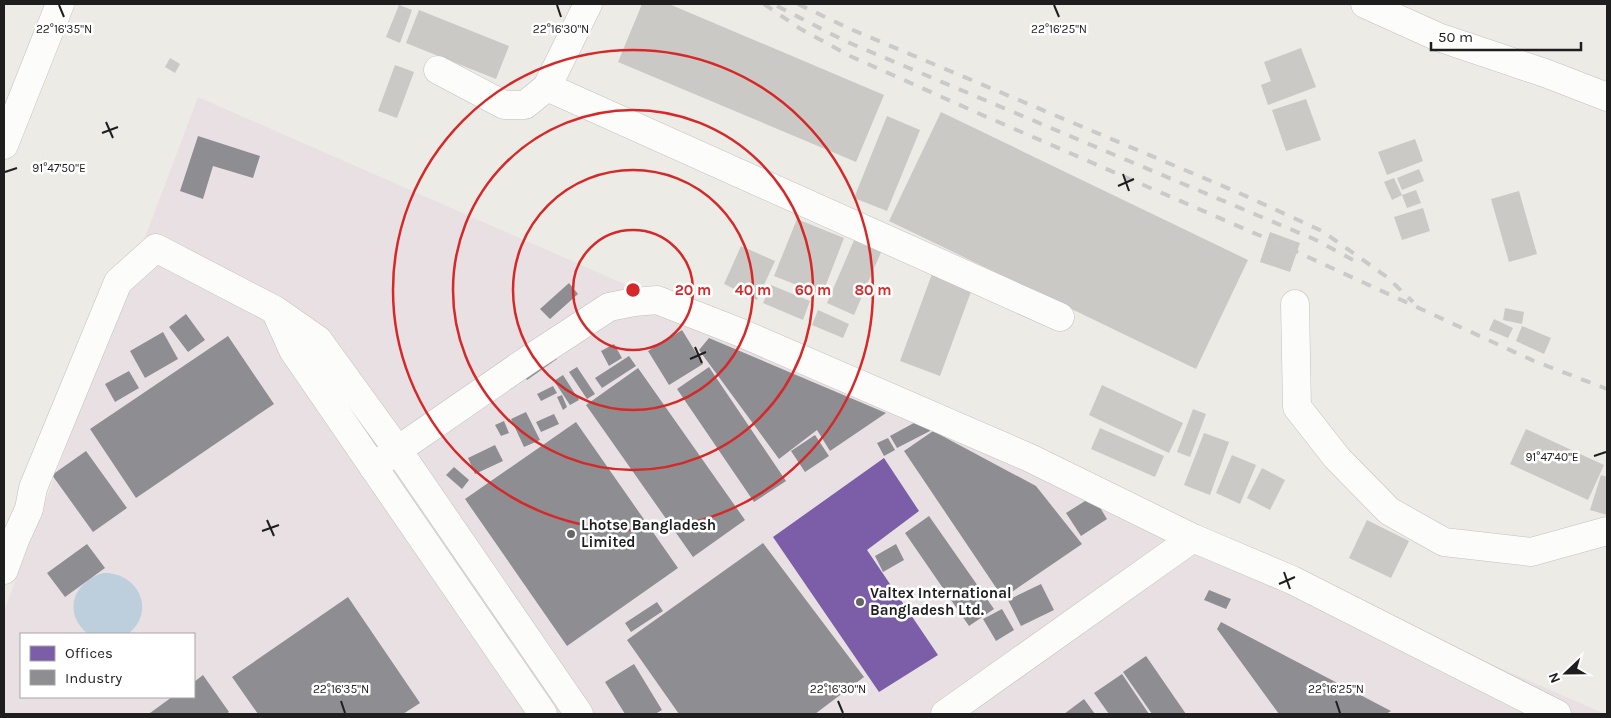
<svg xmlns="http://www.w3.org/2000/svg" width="1611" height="718" font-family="Karla,sans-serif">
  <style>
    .industrial { fill: #e9e0e3; fill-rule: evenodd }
    .water { fill: #bdcfdc }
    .offices { fill: #7b5ea7 }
    .industry { fill: #8d8d92 }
    .building { fill: #cac9c6 }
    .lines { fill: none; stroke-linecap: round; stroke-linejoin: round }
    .minor-casing { stroke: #c2c1bf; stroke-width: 29 }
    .minor { stroke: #fcfcfb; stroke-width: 28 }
    .rail { stroke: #cacac9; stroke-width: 4; stroke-dasharray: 10 10; stroke-linecap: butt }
    .ticks { fill: none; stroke: #1e1e1e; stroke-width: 2 }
    .ring { fill: none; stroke: #d62828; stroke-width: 2.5 }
    .poi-dot { fill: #666664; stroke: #fff; stroke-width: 2 }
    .labels { text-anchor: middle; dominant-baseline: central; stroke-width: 5; stroke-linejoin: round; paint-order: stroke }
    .poi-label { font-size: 15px; font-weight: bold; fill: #1e1e1e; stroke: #fff; text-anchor: start }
    .ticks-label { font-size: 12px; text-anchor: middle; fill: #1e1e1e; stroke: #fff; stroke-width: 5; stroke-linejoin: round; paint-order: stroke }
    .centre { fill: #d62828; stroke: #fff; stroke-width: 2.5 }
    .ring-label { font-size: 15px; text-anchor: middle; font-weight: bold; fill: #d62828; stroke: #fff; stroke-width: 5; stroke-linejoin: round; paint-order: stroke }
  </style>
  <rect width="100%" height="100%" fill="#ecebe6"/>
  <path class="industrial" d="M198 97 1605 714H4V611ZM21 634H194V697H21Z"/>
  <path class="water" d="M103 573C138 572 157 611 128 634H88C62 613 73 582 103 573Z"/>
  <path class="offices" d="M884 458 919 511 867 550 938 655 879 692 773 537Z"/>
  <path class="industry" d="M198 136 260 156 253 178 213 166 203 199 180 191Z
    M569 283 578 294 550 319 540 309Z
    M186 314 205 340 188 352 169 327Z
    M682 330 703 364 669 385 648 351Z
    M163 332 178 359 145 378 130 351Z
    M228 336 274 404 136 498 90 429Z
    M709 338 886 413 830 451 817 430 779 459 699 350Z
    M614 344 622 358 609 366 601 351Z
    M551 351 557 359 527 380 521 372Z
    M629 356 636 366 602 388 595 378Z
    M577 367 595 394 587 399 569 372Z
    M709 367 786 481 754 502 677 389Z
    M638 368 745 520 693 557 586 405Z
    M129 371 139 388 115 402 105 384Z
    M563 375 579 400 570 405 554 381Z
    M553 386 557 393 541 401 537 394Z
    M562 395 567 407 563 410 557 397Z
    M526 412 540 440 524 447 511 419Z
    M554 414 559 424 541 432 536 422Z
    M923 418 930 431 897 448 890 436Z
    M504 421 509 433 501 436 495 425Z
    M576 422 678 568 567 646 465 499Z
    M933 431 1036 486 1082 544 1003 598 904 451Z
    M815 435 829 456 805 472 791 451Z
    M888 438 895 450 884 456 877 443Z
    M495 445 503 461 475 474 468 458Z
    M86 451 127 508 93 532 52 475Z
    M454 467 469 480 462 489 446 475Z
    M1093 496 1107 519 1081 536 1066 513Z
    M929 516 994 609 969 626 905 533Z
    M763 543 864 677 815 714H679L627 640Z
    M87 544 105 568 65 597 47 573Z
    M896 544 904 560 883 572 875 556Z
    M1041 584 1054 610 1021 626 1008 600Z
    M1209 590 1231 599 1226 609 1204 600Z
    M348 597 420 703 403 714H258L232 677Z
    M657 602 663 611 631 632 625 623Z
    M1002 609 1014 630 996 641 983 619Z
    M1221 622 1391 711 1386 714H1279L1217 629Z
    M1146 656 1186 714H1152L1123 672Z
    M634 664 662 710 655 714H625L605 682Z
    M1122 674 1149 714H1109L1094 693Z
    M203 675 229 712 226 714H151L150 713 172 697H194V682Z
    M1084 699 1095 714H1064Z"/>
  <path class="building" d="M642 4H669L884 95 856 162 618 62Z
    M399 5 412 10 400 43 386 37Z
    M419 10 509 46 496 79 406 43Z
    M1301 48 1316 87 1268 105 1261 85 1271 81 1264 62Z
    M170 58 180 64 175 73 165 67Z
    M395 65 414 72 397 118 378 111Z
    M1306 99 1321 140 1286 151 1272 110Z
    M941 112 1248 260 1196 369 889 221Z
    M887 116 920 130 887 211 854 198Z
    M1415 139 1423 161 1387 175 1378 152Z
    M1419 169 1424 181 1402 190 1397 178Z
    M1394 178 1402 195 1392 200 1384 182Z
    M1416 190 1421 203 1407 208 1402 195Z
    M1519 191 1537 254 1509 262 1491 199Z
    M1423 208 1430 231 1402 240 1394 217Z
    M797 219 844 238 822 295 774 276Z
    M1270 232 1300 243 1290 272 1260 262Z
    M855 238 882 250 854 315 827 303Z
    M741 246 775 261 757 300 724 284Z
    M932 274 972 289 940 376 900 361Z
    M771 285 810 301 803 320 763 303Z
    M1505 308 1524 312 1522 324 1503 320Z
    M818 310 849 324 843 338 812 325Z
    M1494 319 1513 328 1508 338 1489 330Z
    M1522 326 1551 338 1544 354 1516 341Z
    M1102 385 1183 423 1169 453 1089 415Z
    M1193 409 1206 414 1190 457 1177 452Z
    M1100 428 1164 456 1155 477 1091 449Z
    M1526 429 1604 465 1588 500 1510 464Z
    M1204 433 1229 442 1210 495 1184 485Z
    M1232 455 1256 465 1240 504 1216 493Z
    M1262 468 1285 480 1270 510 1247 498Z
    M1601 475 1607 477V515L1590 510Z
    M1367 520 1409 541 1391 578 1349 558Z"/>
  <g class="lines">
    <g class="minor-casing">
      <path id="minor" d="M1365 4 1438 37 1545 73 1607 97
        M438 70 504 105H525L547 87 588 4
        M547 87 1060 317
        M4 145 60 4
        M1295 304 1297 407 1337 458 1389 511 1444 542 1531 552 1607 531
        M275 310 293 350 543 714
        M373 467 528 360 609 307 634 302 657 300 739 332 1030 458 1193 538 1292 580 1557 714
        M4 570 15 540 29 509 33 488 118 282 156 248 275 310 318 340 397 449 579 714
        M945 714 1193 538"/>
    </g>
    <use href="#minor" class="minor"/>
    <path class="rail" d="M764 4 799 28 850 56 980 114 1284 246 1534 361 1607 389
      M798 4 848 28 1237 192 1322 231 1387 277 1413 302
      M777 6 845 41 1316 240 1353 260"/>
  </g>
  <path class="ticks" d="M59 5 64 17M557 5 561 17M1054 5 1059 17M106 122 113 138M102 133 118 127M5 172 17 168M1123 174 1129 191M1118 186 1134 179M695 347 702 363M690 359 706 352M1594 456 1606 452M267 520 274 536M262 531 279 525M1284 572 1290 589M1279 584 1295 577M341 701 345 713M838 701 843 713M1336 701 1340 713"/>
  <g class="ring">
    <circle cx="633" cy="290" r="60"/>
    <circle cx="633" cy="290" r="120"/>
    <circle cx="633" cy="290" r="180"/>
    <circle cx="633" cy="290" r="240"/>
  </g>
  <g class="poi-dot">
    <circle cx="571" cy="534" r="5"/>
    <circle cx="860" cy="602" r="5"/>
  </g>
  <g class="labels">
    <g class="poi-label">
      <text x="581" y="525">Lhotse Bangladesh<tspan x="581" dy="17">Limited</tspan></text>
      <text x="870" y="593">Valtex International<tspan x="870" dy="17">Bangladesh Ltd.</tspan></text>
    </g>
  </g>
  <g class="ticks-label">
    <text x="64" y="33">22°16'35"N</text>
    <text x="561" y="33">22°16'30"N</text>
    <text x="1059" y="33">22°16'25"N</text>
    <text x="59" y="172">91°47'50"E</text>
    <text x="1552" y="461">91°47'40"E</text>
    <text x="341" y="693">22°16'35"N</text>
    <text x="838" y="693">22°16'30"N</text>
    <text x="1336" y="693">22°16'25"N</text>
  </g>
  <circle cx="633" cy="290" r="8" class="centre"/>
  <g class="ring-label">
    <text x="693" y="295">20 m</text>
    <text x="753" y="295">40 m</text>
    <text x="813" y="295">60 m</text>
    <text x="873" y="295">80 m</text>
  </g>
  <rect width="1611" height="718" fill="none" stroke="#1e1e1e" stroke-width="10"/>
  <rect x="20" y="633" width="175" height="65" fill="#ffffff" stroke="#a5a5a5"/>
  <rect x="30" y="646" width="25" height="15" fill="#7b5ea7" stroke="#a5a5a5"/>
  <text x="65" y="658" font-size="15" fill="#1e1e1e">Offices</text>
  <rect x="30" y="670" width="25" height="15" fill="#8d8d92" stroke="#a5a5a5"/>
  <text x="65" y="683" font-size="15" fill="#1e1e1e">Industry</text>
  <g transform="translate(1566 673) rotate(248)" stroke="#ffffff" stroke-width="4" paint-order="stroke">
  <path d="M0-4L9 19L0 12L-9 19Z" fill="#1e1e1e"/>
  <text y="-8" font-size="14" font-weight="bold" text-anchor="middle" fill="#1e1e1e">N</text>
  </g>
  <path d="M1431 42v8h150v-8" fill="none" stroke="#1e1e1e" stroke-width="2.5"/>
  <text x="1438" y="42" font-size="15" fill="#1e1e1e" stroke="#ffffff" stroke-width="4" paint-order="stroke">50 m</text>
</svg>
